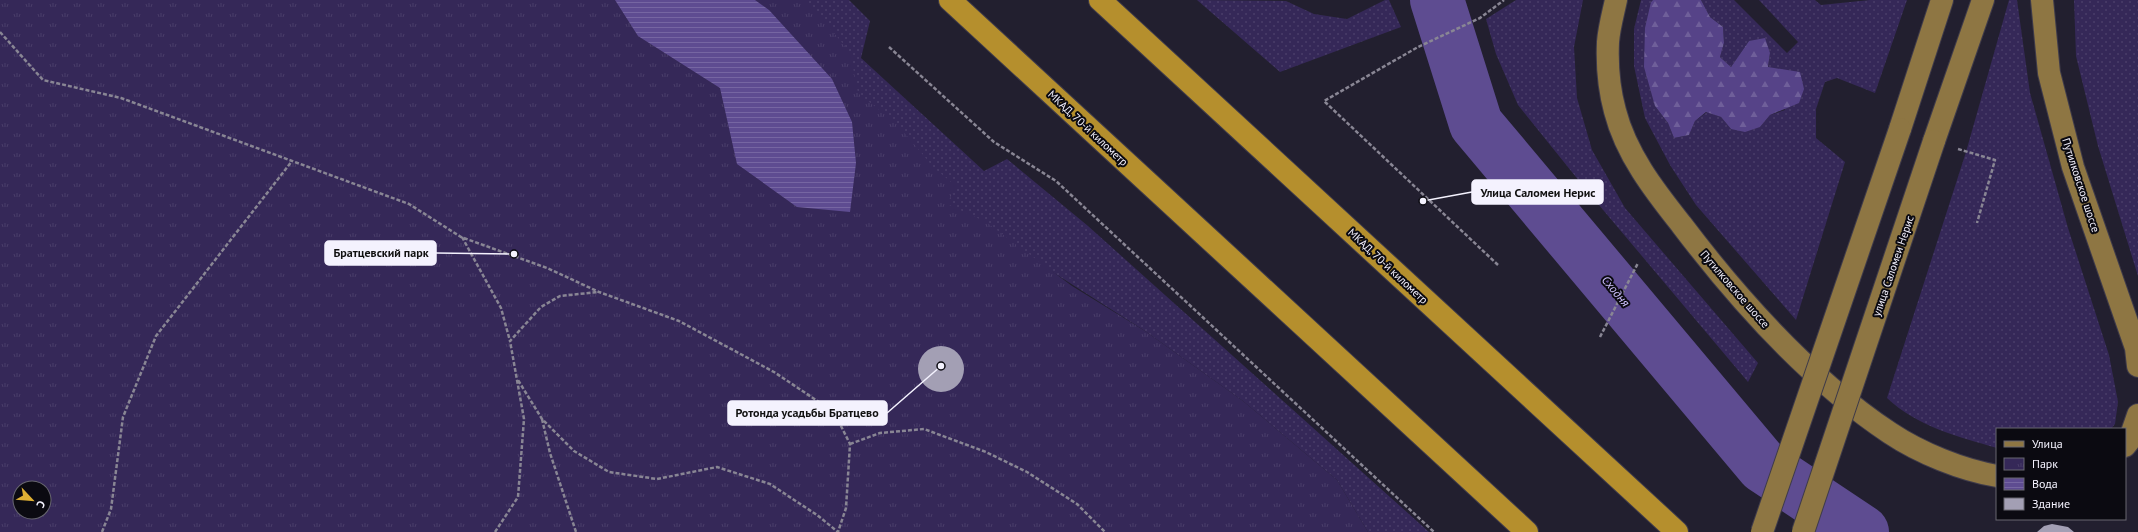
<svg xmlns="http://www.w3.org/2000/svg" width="2138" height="532" font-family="'PT Sans',sans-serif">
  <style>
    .grass { fill: url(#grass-dots) }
    .forest { fill: url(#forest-firs) }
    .park { fill: url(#park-tufts); fill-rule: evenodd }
    .water { fill: url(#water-rules) }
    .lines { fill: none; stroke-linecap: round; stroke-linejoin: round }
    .river { stroke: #5e4c91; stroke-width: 54 }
    .building { fill: #a39fb4 }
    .major-casing { stroke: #3f3b4a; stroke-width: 24 }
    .highway-casing { stroke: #3f3b4a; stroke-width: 24 }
    .path { stroke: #898694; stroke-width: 2.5; stroke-dasharray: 4 2; stroke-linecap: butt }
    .major { stroke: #8e7643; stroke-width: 22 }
    .highway { stroke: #b58f2d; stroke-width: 22 }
    .major-bridge-casing { stroke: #3f3b4a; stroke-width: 24; stroke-linecap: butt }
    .major-bridge { stroke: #8e7643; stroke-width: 22 }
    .labels { text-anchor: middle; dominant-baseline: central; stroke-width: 4; stroke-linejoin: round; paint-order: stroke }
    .street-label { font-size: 11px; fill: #f4f2fe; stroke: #0b0a11 }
    .water-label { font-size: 12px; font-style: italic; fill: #cdc0fd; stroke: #0b0a11 }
    .leader { fill: none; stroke: #f4f2fe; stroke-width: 1.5 }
    .callout-dot { fill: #f4f2fe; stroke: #0b0a11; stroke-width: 1.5 }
    .callout { fill: #f4f2fe; stroke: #f4f2fe; stroke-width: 1.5 }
    .callout-label { font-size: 12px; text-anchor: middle; font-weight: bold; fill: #111 }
  </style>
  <defs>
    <pattern id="grass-dots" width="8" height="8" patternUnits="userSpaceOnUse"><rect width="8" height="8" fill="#352858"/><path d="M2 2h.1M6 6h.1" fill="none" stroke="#493d69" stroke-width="1.8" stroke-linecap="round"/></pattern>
    <pattern id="forest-firs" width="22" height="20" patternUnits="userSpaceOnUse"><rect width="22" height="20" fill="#564388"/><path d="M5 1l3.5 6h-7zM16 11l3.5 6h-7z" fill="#6f5f9a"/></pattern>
    <pattern id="park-tufts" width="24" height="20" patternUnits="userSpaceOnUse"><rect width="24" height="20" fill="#352858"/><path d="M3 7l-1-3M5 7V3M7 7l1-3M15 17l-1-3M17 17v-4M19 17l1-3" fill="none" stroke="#493d69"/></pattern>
    <pattern id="water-rules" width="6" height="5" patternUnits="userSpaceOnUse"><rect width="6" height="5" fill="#5e4c91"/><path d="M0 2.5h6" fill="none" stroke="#7666a2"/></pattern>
  </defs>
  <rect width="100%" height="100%" fill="#221f2f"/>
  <path class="grass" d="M755 0H849L870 21 861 58 984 171 1007 159 1088 226 1429 532H1368L1337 480 1243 401 1145 331 946 204Z
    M1197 0 1286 1 1314 14 1347 19 1385 0H1389L1401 27 1280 72Z
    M1516 0H1583L1574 47 1577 98 1592 150 1625 208 1758 363 1748 382 1588 192 1518 105 1496 54 1486 19Z
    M1641 0H1653L1651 2 1655 106 1668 123 1674 138 1689 135 1695 121 1707 112 1721 117 1731 129 1760 127 1770 115 1785 110 1768 68 1770 53 1749 41 1731 67 1720 57 1724 43 1723 27 1710 17 1701 0H1734L1787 53 1798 42 1759 0H1815L1821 5 1870 0H1907L1875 93 1837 78 1825 82 1816 109V138L1845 162 1796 320 1696 205 1670 165 1645 118 1634 66V29Z
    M2009 0H2017L2030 93 2068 228 2109 355 2118 402 2115 424 2111 429H1997V448C1959 437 1916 426 1887 398L1966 152Z
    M2074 0H2138V276L2098 146 2076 56Z"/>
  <path class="forest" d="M1653 0H1701L1710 17 1723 27 1724 43 1720 57 1731 67 1749 41 1765 38 1770 53 1768 67 1800 72 1804 89 1799 103 1770 115 1760 127 1745 132 1731 129 1721 117 1706 112 1695 121 1689 135 1674 138 1668 123 1655 106 1644 67 1645 28 1651 2Z"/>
  <path class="park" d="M0 0H806L850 52 858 93 897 124 934 168 956 186 947 204 986 222 1072 286 1145 331 1243 401 1337 480 1368 532H0ZM20 488H44V512H20Z"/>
  <path class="water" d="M615 0H755L769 10 832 79 852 122 856 163 850 212 797 207 737 164 720 88 638 36Z"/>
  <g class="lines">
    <path class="river" d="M1437 0 1476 124 1763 466 1862 532"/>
  </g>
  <path class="building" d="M918 369a23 23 0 1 1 46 0a23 23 0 1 1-46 0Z
    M2052 524 2068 527 2074 532H2037L2044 526Z"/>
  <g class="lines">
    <g class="major-casing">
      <path id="major" d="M1616 0C1613 14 1609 28 1608 42 1607 64 1609 89 1615 111 1626 154 1654 190 1681 224 1740 302 1809 379 1890 433 1920 453 1962 470 1997 476
        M2042 0 2049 73 2073 167 2136 348 2138 366
        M1900 129 1942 0
        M1934 141 1983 0
        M2125 446 2129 441 2138 415"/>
    </g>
    <g class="highway-casing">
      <path id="highway" d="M950 0 1527 532
        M1100 0 1677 532"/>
    </g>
    <path class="path" d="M0 32 43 80 121 98 409 204 461 237 547 268 599 292 679 321 774 372 834 412 850 444 846 508 838 532 817 515 770 484 717 467 657 479 609 472 574 451 542 419 518 380
      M889 47 994 142 1056 181 1434 532
      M1958 149 1995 160 1977 223
      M462 237 501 308 510 341
      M1498 265 1324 101 1418 47 1480 18 1504 0
      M1600 337 1638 263
      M542 419 550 453 576 532
      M850 444 880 433 924 429 986 452 1027 472 1077 504 1105 532
      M102 532 111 509 123 417 156 336 292 161
      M495 532 518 497 524 419 510 341 541 307 560 296 598 292"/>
    <use href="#major" class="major"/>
    <use href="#highway" class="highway"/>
    <g class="major-bridge-casing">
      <path id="major-bridge" d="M1762 532 1900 129
        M1803 532 1934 141"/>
    </g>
    <use href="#major-bridge" class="major-bridge"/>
  </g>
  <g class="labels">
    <g class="street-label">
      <text transform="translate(1088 128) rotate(43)">МКАД, 70-й километр</text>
      <text transform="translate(2081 185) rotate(72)">Путилковское шоссе</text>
      <text transform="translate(1388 266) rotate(43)">МКАД, 70-й километр</text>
      <text transform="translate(1893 266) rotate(-71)">улица Саломеи Нерис</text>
      <text transform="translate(1735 289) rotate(49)">Путилковское шоссе</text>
    </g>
    <g class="water-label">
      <text transform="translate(1616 291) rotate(50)">Сходня</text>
    </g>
  </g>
  <path class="leader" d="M1423 201L1472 192M514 254L436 253M941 366L887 413"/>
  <g class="callout-dot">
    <circle cx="1423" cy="201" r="4"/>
    <circle cx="514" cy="254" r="4"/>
    <circle cx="941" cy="366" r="4"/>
  </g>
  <g class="callout">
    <rect x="1472" y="180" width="131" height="24" rx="4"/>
    <rect x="325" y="241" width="111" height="24" rx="4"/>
    <rect x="728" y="401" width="159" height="24" rx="4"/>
  </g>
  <g class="callout-label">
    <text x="1538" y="197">Улица Саломеи Нерис</text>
    <text x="381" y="257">Братцевский парк</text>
    <text x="807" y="417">Ротонда усадьбы Братцево</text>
  </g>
  <rect x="1996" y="428" width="130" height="92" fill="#0b0a11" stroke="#686770"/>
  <rect x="2004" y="441" width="20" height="6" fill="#8e7643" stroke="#686770"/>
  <text x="2032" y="448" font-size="12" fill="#f4f2fe">Улица</text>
  <rect x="2004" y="458" width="20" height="12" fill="url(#park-tufts)" stroke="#686770"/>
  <text x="2032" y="468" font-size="12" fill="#f4f2fe">Парк</text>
  <rect x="2004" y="478" width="20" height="12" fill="url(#water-rules)" stroke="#686770"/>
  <text x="2032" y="488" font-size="12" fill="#f4f2fe">Вода</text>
  <rect x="2004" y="498" width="20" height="12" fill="#a39fb4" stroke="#686770"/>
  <text x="2032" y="508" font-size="12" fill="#f4f2fe">Здание</text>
  <g transform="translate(32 500) rotate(116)"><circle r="19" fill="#0b0a11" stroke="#686770"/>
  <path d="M0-3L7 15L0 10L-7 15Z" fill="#dfb034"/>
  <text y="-6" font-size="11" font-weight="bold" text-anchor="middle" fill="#f4f2fe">С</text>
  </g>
</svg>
